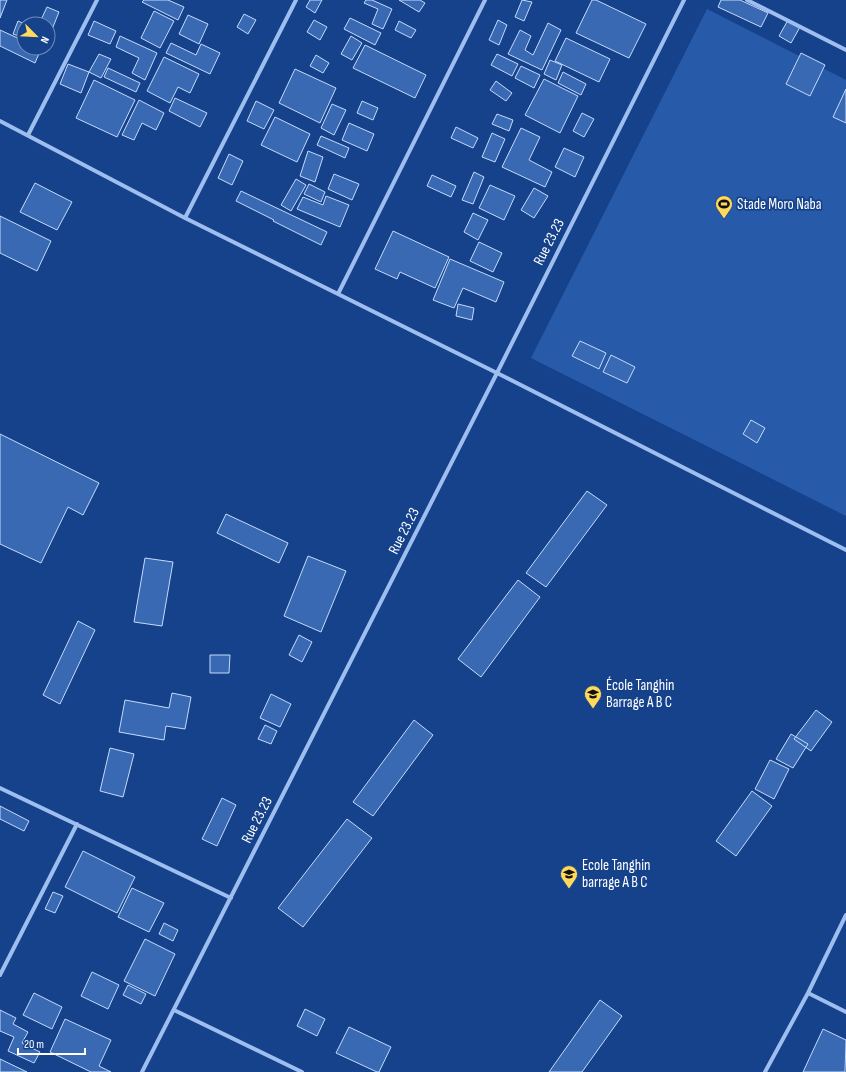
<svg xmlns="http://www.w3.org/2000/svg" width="846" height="1072" font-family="'Sofia Sans Condensed',sans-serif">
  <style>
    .green { fill: #275baa }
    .building { fill: #3969b2; stroke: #c4dafb }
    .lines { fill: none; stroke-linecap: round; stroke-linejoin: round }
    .minor { stroke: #9ebeef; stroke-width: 4 }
    .labels { text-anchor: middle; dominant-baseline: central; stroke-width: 3.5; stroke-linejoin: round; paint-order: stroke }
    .poi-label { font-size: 15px; fill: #fff; stroke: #15428b; text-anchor: start }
    .street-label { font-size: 15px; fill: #fff; stroke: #15428b }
  </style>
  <rect width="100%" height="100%" fill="#15428b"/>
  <path class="green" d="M707 9 846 80V516L531 358Z"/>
  <path class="building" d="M0 0H7L0 18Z
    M144 0H168L184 7 178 20 142 2Z
    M310 0H322L315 13 306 7Z
    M366 0H372L392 9 383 29 372 24 378 9 364 3Z
    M399 0H420L425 3 419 12Z
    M522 0 532 2 524 21 515 17Z
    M592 0H596L646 24 629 58 576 33Z
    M721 0H740L768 13 761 27 718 7Z
    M47 7 59 12 49 37 48 24H39Z
    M154 11 174 21 160 48 141 38Z
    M244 14 256 20 248 34 237 27Z
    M188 15 208 24 199 44 179 34Z
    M350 18 381 33 375 45 344 29Z
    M314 20 327 27 320 40 307 32Z
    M498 20 507 25 499 45 489 40Z
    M788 20 800 27 791 43 779 36Z
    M18 21 25 24 24 38 13 34Z
    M94 21 116 31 110 44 88 35Z
    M399 21 416 30 411 38 395 30Z
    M548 23 561 30 542 70 508 54 520 30 531 36 525 50 533 55Z
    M0 30 24 41V48L41 49 35 63 0 46Z
    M120 36 157 53 145 80 132 73 139 58 116 47Z
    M351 36 362 43 352 60 341 54Z
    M566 38 610 59 599 82 555 61Z
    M171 43 196 55 201 44 220 53 210 74 166 53Z
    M365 45 426 75 415 98 353 68Z
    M801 53 825 65 810 96 786 84Z
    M99 54 111 59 101 78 89 72Z
    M497 54 518 64 512 76 491 65Z
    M316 55 329 63 323 73 310 66Z
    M164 57 199 74 190 93 178 87 170 103 147 91Z
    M550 60 562 65 556 80 544 74Z
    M68 64 89 72 81 93 60 84Z
    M521 66 540 75 534 88 515 78Z
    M108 68 140 83 136 92 104 77Z
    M295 69 336 88 320 123 279 103Z
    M563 72 586 84 581 95 558 83Z
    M544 79 578 96 560 133 525 115Z
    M94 80 135 100 117 137 76 118Z
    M496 81 512 93 506 101 490 90Z
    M846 89V123L833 117Z
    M175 98 207 113 200 127 169 111Z
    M139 100 164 113 156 130 142 123 134 140 122 135Z
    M256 101 274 110 264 129 247 121Z
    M362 101 378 108 373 120 357 113Z
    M332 104 346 110 334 135 321 128Z
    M582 113 594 119 584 137 573 131Z
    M497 114 513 120 509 131 492 124Z
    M275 117 310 134 297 162 261 145Z
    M349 123 374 134 367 151 342 140Z
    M456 127 478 138 473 148 451 138Z
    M521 128 540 137 529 160 552 172 545 187 502 167Z
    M492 133 505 139 495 162 482 157Z
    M321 136 349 148 345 158 317 145Z
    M564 148 584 157 575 177 555 167Z
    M308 151 323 157 315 182 300 176Z
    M229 154 243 161 232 185 218 178Z
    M474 172 484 177 473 204 462 200Z
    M334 174 359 184 352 200 328 189Z
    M432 175 456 186 451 197 427 186Z
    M296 179 306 185 291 211 281 205Z
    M35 183 72 202 57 230 20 212Z
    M309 184 325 192 321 202 304 194Z
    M490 185 515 196 504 220 479 208Z
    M534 188 548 196 534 218 521 210Z
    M241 191 327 232 321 245 273 221 274 220 236 201Z
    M326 196 349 205 340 227 297 209 303 197 323 205Z
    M473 213 488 220 478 240 464 232Z
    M0 216 51 241 37 271 0 253Z
    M393 231 449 257 435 288 400 272 397 279 375 269Z
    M479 242 502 253 493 272 470 261Z
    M450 259 504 282 496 302 463 288 454 308 433 300Z
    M458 304 474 308 472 320 456 316Z
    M580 341 606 353 599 369 572 356Z
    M611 355 635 367 627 383 603 372Z
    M751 420 765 428 757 443 743 434Z
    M0 434 99 483 83 515 68 507 41 563 0 544Z
    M587 491 607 505 546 587 526 573Z
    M226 514 288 543 279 563 217 533Z
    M308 556 346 571 321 632 284 616Z
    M145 558 173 562 162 626 134 622Z
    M518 580 540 597 481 677 458 659Z
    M78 621 95 630 60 704 43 695Z
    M299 635 312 642 302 662 289 655Z
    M210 655H230L229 673H210Z
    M172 693 191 697 185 729 166 726 164 740 119 732 125 700 169 708Z
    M271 694 291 704 280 727 260 718Z
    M816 710 832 722 811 751 794 739Z
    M414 720 433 735 373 816 353 802Z
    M265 725 277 731 271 744 258 739Z
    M791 734 808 744 793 768 776 759Z
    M110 748 134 754 123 797 100 791Z
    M770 760 789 769 774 799 755 789Z
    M752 791 772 806 736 856 716 841Z
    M222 798 236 805 217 846 202 839Z
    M0 806 29 821 24 831 0 819Z
    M347 819 372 838 303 927 278 908Z
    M83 851 135 877 117 913 65 887Z
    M132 888 164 903 149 932 118 917Z
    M53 892 63 896 55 913 45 909Z
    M164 923 178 930 173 941 159 934Z
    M145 939 175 954 155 996 124 981Z
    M92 972 119 985 108 1009 81 996Z
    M128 985 146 994 141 1004 123 995Z
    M34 993 62 1007 52 1029 23 1015Z
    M600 1000 622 1016 582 1072H549Z
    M305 1009 325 1019 317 1036 297 1026Z
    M0 1010 16 1018 13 1024 28 1032 22 1043 40 1052 34 1063 8 1051 14 1037 0 1031Z
    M65 1019 111 1040 99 1066 111 1072H91L50 1052Z
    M349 1027 391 1047 379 1072H377L336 1053Z
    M823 1029 846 1040 845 1072H803Z
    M0 1059 27 1072H0Z"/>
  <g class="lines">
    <path class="minor" d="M747 0 846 50
      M0 121 185 218 497 373 846 550
      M28 135 97 0
      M185 218 296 0
      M338 294 485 0
      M0 788 231 898
      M0 975 77 824
      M808 993 846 1012
      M174 1010 302 1072
      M142 1072 497 373 684 0
      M765 1072 808 993 846 915"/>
  </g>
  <defs>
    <g id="stadium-pin" transform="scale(0.9)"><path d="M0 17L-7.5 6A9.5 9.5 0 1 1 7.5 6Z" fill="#ffd95c" stroke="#15428b"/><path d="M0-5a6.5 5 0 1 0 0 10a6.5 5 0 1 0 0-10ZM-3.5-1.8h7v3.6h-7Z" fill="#111"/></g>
    <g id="school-pin" transform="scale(0.9)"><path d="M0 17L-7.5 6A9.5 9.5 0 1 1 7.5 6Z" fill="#ffd95c" stroke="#15428b"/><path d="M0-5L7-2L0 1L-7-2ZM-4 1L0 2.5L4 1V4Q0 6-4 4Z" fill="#111"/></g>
  </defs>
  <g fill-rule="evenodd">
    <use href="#stadium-pin" x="724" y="204"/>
    <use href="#school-pin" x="593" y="694"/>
    <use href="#school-pin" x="569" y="874"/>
  </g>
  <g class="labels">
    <g class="poi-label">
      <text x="737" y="204">Stade Moro Naba</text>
      <text x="606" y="685">École Tanghin<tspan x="606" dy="17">Barrage A B C</tspan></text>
      <text x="582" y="865">Ecole Tanghin<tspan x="582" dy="17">barrage A B C</tspan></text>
    </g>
    <g class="street-label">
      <text transform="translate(549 242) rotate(-63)">Rue 23.23</text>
      <text transform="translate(404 531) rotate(-63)">Rue 23.23</text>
      <text transform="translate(257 820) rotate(-63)">Rue 23.23</text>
    </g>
  </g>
  <g transform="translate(36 36) rotate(114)"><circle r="19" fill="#15428b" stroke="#738eb9"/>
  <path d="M0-3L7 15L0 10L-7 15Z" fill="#ffd95c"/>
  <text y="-6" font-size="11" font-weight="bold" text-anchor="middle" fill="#ffffff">N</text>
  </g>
  <path d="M18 1048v6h67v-6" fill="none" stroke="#ffffff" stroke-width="2"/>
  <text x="24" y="1048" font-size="12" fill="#ffffff" stroke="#15428b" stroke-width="3" paint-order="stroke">20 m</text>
</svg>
